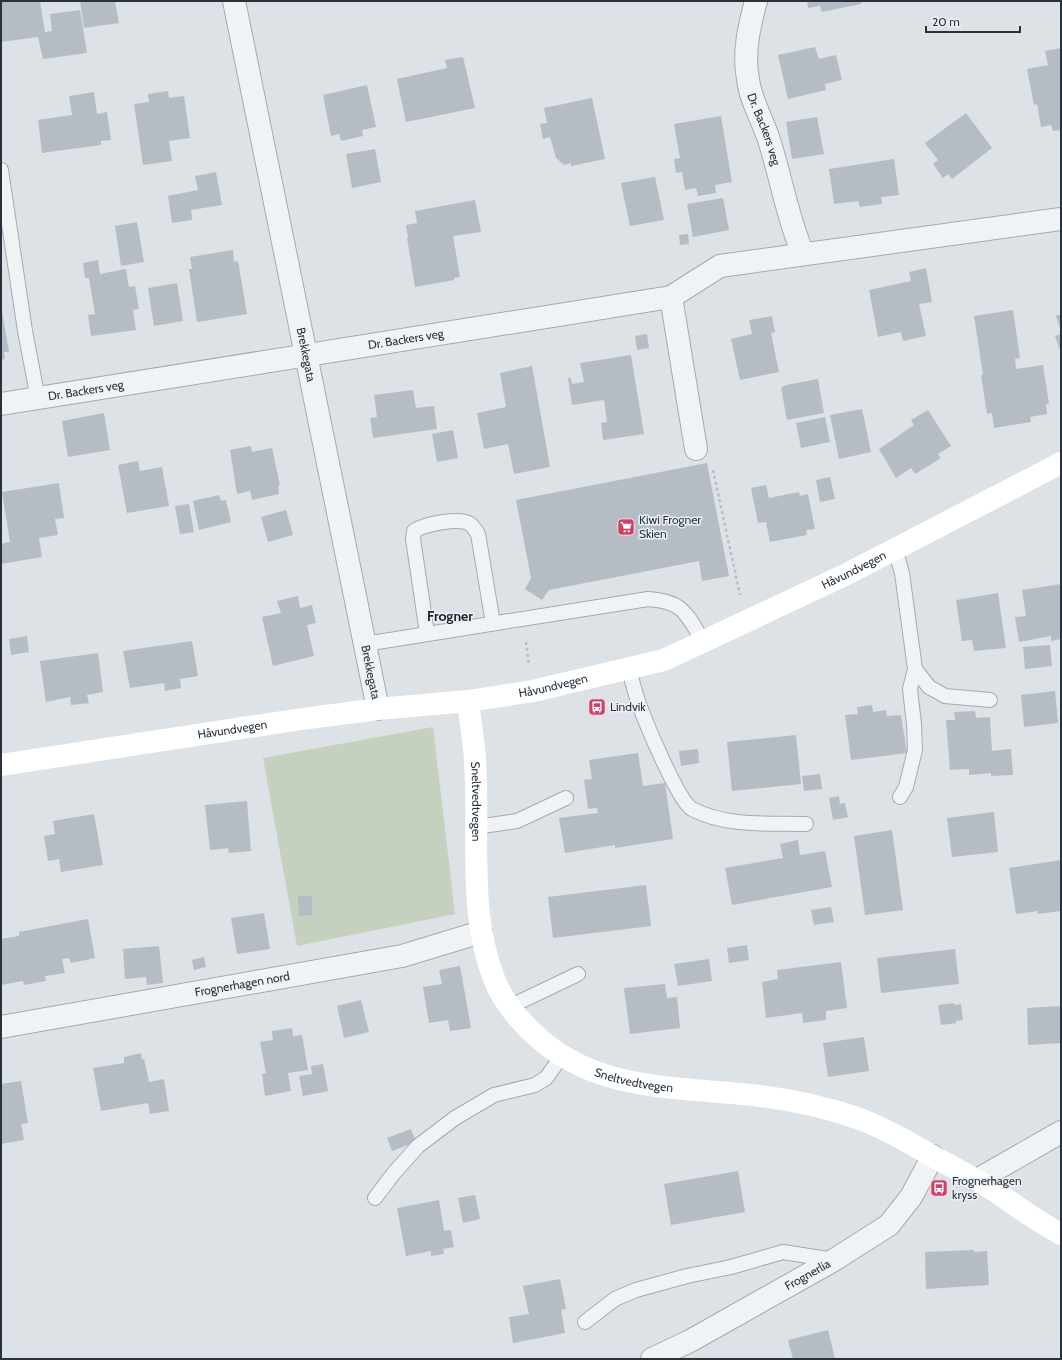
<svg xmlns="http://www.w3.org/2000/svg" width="1062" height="1360" viewBox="0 0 1062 1360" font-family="Cabin,sans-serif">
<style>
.green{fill:#c5d1be}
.building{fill:#b5bcc4}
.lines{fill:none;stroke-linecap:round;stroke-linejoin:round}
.lane-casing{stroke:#a3aab1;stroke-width:16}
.street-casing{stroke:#a3aab1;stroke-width:24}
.path{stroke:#b8bdc2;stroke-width:2.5;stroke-dasharray:3 3;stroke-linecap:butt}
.lane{stroke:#f0f3f6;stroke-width:14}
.street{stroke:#f0f3f6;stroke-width:22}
.secondary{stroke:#fff;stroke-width:22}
.labels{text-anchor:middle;stroke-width:3;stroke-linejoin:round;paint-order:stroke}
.street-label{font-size:12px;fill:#27323e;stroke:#edf1f5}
.poi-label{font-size:12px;fill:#27323e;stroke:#edf1f5;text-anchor:start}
.quarter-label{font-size:14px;font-weight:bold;fill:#19232f;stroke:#edf1f5}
</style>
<rect width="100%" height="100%" fill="#dde2e7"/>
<path class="green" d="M433,727l22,187 -158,32 -34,-188z"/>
<g class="building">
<path d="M1,1h39l5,31 7,-1 -2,-17 30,-4 7,43 -44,6 -5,-22 -37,5z"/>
<path d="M80,1h35l4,22 -35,5z"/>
<path d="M807,1h54v3l-39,8 -2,-6 -12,2z"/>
<path d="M815,47l4,12 17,-4 6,25 -17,4 1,6 -38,9 -10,-44z"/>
<path d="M1061,48v82l-8,1 -2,-6 -10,2 -4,-23 -3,1 -7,-36 21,-4 -3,-14z"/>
<path d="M463,57l12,51 -69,14 -9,-43 50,-11 -2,-8z"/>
<path d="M367,85l9,42 -14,3 1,6 -22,5 -2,-7 -8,2 -8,-41z"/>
<path d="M168,91l1,7 15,-2 6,42 -21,3 3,20 -29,4 -9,-61 15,-2 -1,-8z"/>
<path d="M94,92l3,22 10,-2 4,28 -10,1v4l-59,8 -4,-33 34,-5 -3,-19z"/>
<path d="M592,98l13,61 -34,7v-3l-7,2 -8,-7 -6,-21 -7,2 -3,-15 7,-1 -3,-15z"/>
<path d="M966,113l26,35 -40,31 -4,-5 -5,4 -10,-14 5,-4 -13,-17z"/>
<path d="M721,116l11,66 -17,3 1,8 -18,3 -2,-8 -11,2 -3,-18 -6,1 -2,-14 6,-1 -6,-34z"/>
<path d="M817,117l7,37 -32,5 -6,-37z"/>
<path d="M375,149l6,33 -29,6 -6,-34z"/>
<path d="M894,159l5,36 -18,2 1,7 -22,3 -2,-6 -24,3 -5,-35z"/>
<path d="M216,172l6,33 -31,5 1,10 -20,3 -4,-27 30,-6 -3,-14z"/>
<path d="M655,177l9,43 -34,6 -9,-43z"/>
<path d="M723,198l6,32 -36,7 -6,-33z"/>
<path d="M475,200l6,32 -28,4 7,41 -6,1v2l-39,7 -8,-49h1l-2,-13 11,-2 -2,-12z"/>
<path d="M137,222l7,40 -23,4 -6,-40z"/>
<path d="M688,234l1,10 -9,1 -1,-10z"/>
<path d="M233,250l1,12 4,-1 9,53 -50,8 -8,-53h3l-2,-12z"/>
<path d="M98,260l2,14 26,-5 3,18 6,-1 4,23 -6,1 3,20 -45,6 -3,-21 7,-1 -6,-36h-4l-2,-15z"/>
<path d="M926,268l6,34 -13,2 7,32 -23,5 -2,-9 -23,5 -9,-47 42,-9 -2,-9z"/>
<path d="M177,283l6,38 -29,5 -6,-38z"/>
<path d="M1,305l8,47h-5l1,7 -4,1z"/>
<path d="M1013,310l7,48 -5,1 1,10 27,-4 6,39h-3l1,10 -17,3 1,5 -37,6 -2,-15 -5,1 -6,-39h2l-9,-59z"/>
<path d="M1061,314v17l-5,-15z"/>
<path d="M772,316l3,16 -4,1 8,39 -39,8 -9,-41 21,-5 -3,-14z"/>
<path d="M647,334l2,14 -12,2 -2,-14z"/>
<path d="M1061,334v19l-6,-17z"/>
<path d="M631,355l13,79 -41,6 -2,-17 6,-1 -3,-22 -32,5 -4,-27h3l1,6 12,-2 -4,-19z"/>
<path d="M532,366l18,101 -36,7 -6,-30 -24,5 -7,-36 29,-6 -6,-34z"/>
<path d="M818,379l6,34 -37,7 -6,-32 5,-3z"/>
<path d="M413,390l3,18 18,-2 3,23 -64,9 -3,-20 7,-1 -3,-22z"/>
<path d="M862,409l9,43 -32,7 -9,-44z"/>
<path d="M928,410l23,36 -13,8 3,4 -26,16 -4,-6 -15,10 -17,-29 35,-24 -3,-5z"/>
<path d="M104,413l6,37 -42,7 -6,-36z"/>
<path d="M825,417l5,25 -29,6 -5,-25z"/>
<path d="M453,430l5,28 -21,4 -5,-28z"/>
<path d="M251,446l1,6 20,-4 8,37h-2l1,9 -27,6 -2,-9 -13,3 -7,-44z"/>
<path d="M138,461l2,10 22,-4 7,39 -42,7 -9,-48z"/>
<path d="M707,463l22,113 -27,5 -3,-20 -150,29 -7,10 -17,-11 6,-11 -15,-78z"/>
<path d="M830,477l5,22 -15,3 -4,-22z"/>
<path d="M59,483l5,35 -9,1 3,16 -19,3 3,19 -41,7v-20l9,-2 -8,-50z"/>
<path d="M766,485l3,13 30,-6 1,4 8,-2 7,35 -9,1 1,5 -37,7 -4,-20 -8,1 -7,-35z"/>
<path d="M219,495l2,6 5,-1 5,22 -32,8 -6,-29z"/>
<path d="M189,504l5,28 -14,2 -5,-28z"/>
<path d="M286,510l7,25 -25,7 -7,-25z"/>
<path d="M1061,584v55l-10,2v-5l-32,6 -4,-25 11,-1 -4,-26z"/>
<path d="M998,593l8,55 -32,3 -2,-11 -10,1 -6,-41z"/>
<path d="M298,596l2,12 12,-3 4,18 -9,2 7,31 -41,10 -11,-49 19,-4 -4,-12z"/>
<path d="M27,636l2,16 -18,3 -2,-16z"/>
<path d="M192,641l6,35 -18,3 1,9 -16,3 -1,-8 -34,5 -7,-37z"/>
<path d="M1050,645l2,21 -27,3 -2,-22z"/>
<path d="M98,653l5,39 -16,3 2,8 -18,2 -1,-8 -24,5 -6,-41z"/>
<path d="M1055,691l3,32 -34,4 -3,-32z"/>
<path d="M872,705l1,7 13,-2 1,6 14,-1 6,38 -56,7 -6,-45 13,-1 -1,-7z"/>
<path d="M975,711l1,7 14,-1 2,34 19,-2 2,26 -22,1v-3l-22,2v-6l-19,1 -4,-50h9l-1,-8z"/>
<path d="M796,735l5,49 -69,7 -5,-49z"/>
<path d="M698,749l1,14 -18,3 -2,-15z"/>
<path d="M638,753l5,33 22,-3 8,56 -58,9v-3l-50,8 -6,-35 39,-5 -1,-5 -9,1 -4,-29 8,-1 -3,-19z"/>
<path d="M820,774l2,15 -18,2 -2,-15z"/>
<path d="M839,796l1,8 5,-1 3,14 -15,3 -4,-22z"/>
<path d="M247,801l4,50 -22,2 -1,-5 -18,2 -5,-45z"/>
<path d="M994,812l4,40 -46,5 -5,-39z"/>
<path d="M94,814l9,51 -42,7 -2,-13 -11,2 -4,-25 11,-2 -2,-13z"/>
<path d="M892,830l11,80 -38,5 -11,-79z"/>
<path d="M798,840l2,15 25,-4 7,36 -100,18 -7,-37 58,-10 -3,-14z"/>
<path d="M1061,860v51l-23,3v-3l-22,3 -7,-46z"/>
<path d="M646,885l5,41 -98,12 -5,-41z"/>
<path d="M298,896h14v19l-13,1z"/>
<path d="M831,907l3,15 -20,3 -3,-15z"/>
<path d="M264,913l6,36 -33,5 -6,-36z"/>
<path d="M88,919l7,39 -24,5 -2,-5 -7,1 3,14 -20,3 1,5 -22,4 -1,-4 -22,4v-46l18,-3v-4z"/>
<path d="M747,945l2,15 -20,3 -2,-15z"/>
<path d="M159,946l4,37 -16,2 -1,-8 -21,2 -2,-30z"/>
<path d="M955,949l4,35 -78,9 -4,-35z"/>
<path d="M204,957l2,10 -12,3 -2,-10z"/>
<path d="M709,959l3,22 -34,5 -4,-22z"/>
<path d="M841,962l6,46 -21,3v9l-23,3 -1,-10 -36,5 -4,-36 16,-3 -1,-9z"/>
<path d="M460,966l11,62 -21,3 -2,-11 -19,3 -6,-36 19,-3 -3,-14z"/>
<path d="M665,984l2,14 10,-1 3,31 -50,6 -6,-46z"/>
<path d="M361,1000l8,32 -25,6 -7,-32z"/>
<path d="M954,1003v2l7,-1 2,16 -7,1v2l-15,2 -3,-20z"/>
<path d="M1061,1006v37l-33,2 -1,-37z"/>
<path d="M292,1028l1,8 9,-1 6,35 -20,3 3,18 -26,5 -3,-22 4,-1 -6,-31 13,-2 -1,-9z"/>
<path d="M864,1037l5,34 -41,6 -5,-34z"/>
<path d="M141,1053l1,7 2,-1 5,23 15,-3 5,32 -19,3 -2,-11 -47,8 -8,-43 31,-5v-6z"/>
<path d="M323,1064l5,27 -25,5 -4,-20 13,-2 -1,-8z"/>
<path d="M21,1081l7,42 -7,1 3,16 -23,4v-60z"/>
<path d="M411,1129l5,13 -24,9 -5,-13z"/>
<path d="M738,1171l7,41 -74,13 -7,-41z"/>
<path d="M475,1195l5,24 -17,4 -5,-25z"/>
<path d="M439,1200l5,31 7,-1 3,17 -11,2 1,5 -13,2v-5l-25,5 -9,-48z"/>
<path d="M974,1250v2l13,-1 2,34 -63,4 -1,-37z"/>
<path d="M560,1279l6,30 -5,1 4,23 -52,10 -4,-26 20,-3 -6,-28z"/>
<path d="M828,1330l7,29h-42l-5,-19z"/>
</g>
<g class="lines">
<defs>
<g id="lane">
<path d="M1,170l24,161 13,68"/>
<path d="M895,549l7,24 13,96 -5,20 4,35 1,26 -9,37 -6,10"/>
<path d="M427,633l-14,-94 1,-8c11,-7 45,-14 56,-7 3,2 6,7 8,10l15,89"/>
<path d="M365,644l283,-45c36,2 39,16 56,44"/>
<path d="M629,669c3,12 6,24 10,35 7,19 39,97 53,105 34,18 77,14 114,15"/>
<path d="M915,669l14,18 16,9 45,4"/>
<path d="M476,827l41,-6 49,-23"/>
<path d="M509,1007l69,-33"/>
<path d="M375,1198l19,-25 24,-27 37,-28 39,-23 41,-10 11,-7 16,-22"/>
<path d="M585,1322l30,-23 21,-9 51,-14 44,-9 52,-15 51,8"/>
</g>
<g id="street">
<path id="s1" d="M234,1l144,708"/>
<path id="s2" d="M756,1c-7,26 -13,52 -8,78 2,20 14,40 20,58 13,39 19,80 35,117"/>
<path d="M671,297l25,152"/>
<path id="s3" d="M1,404l670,-107 49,-31 341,-47"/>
<path id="s4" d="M1,1027l401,-71 79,-24"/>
<path d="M977,1180l84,-48"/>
<path id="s5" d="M652,1359l38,-18 144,-81 55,-35 22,-28 22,-41"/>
</g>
</defs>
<use href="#lane" class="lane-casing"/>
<use href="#street" class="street-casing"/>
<g class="path">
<path d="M713,470l27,125"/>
<path d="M526,642l3,23"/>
</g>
<use href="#lane" class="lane"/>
<use href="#street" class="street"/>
<g class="secondary">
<path id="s6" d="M468,701c2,19 6,40 7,59 5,73 -8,152 20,221 8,20 22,37 38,52 63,61 147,53 227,63 34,4 68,12 100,23 26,10 50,24 74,38 21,11 41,22 61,34 21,15 43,31 66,43"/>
<path id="s7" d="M1,765l294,-45 83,-11 90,-8 65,-10 131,-31 183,-86 214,-111"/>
</g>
</g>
<defs>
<symbol id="supermarket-square" viewBox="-11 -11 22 22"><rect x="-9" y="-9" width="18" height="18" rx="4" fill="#cf4064" stroke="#edf1f5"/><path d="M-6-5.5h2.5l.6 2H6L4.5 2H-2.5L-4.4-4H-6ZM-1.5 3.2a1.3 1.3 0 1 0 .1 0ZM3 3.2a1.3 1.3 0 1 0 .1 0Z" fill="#fff"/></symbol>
<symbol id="bus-square" viewBox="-11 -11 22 22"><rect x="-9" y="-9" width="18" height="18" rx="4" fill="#cf4064" stroke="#edf1f5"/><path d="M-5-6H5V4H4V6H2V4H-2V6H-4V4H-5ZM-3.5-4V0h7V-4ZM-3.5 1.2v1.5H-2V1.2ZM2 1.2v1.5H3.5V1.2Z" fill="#fff"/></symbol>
</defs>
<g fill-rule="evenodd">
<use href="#supermarket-square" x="616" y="517" width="20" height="20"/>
<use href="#bus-square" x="587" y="697" width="20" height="20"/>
<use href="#bus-square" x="929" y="1178" width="20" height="20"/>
</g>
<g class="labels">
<g class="street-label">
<text dy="4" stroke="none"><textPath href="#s2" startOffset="132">Dr. Backers veg</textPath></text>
<text dy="4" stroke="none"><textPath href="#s3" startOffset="410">Dr. Backers veg</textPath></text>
<text dy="4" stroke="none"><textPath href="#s1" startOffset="361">Brekkegata</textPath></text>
<text dy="4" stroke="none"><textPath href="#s3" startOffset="86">Dr. Backers veg</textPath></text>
<text dy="4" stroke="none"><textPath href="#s7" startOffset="882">Håvundvegen</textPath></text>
<text dy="4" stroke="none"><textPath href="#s1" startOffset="685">Brekkegata</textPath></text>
<text dy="4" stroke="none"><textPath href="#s7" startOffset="558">Håvundvegen</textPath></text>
<text dy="4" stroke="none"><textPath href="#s7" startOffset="234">Håvundvegen</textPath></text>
<text dy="4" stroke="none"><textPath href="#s6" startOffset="101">Sneltvedtvegen</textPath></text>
<text dy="4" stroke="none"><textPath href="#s4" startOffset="245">Frognerhagen nord</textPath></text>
<text dy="4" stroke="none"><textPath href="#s6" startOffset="461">Sneltvedtvegen</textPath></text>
<text dy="4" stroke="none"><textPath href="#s5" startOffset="177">Frognerlia</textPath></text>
</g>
<g class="poi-label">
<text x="639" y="524">Kiwi Frogner<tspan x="639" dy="14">Skien</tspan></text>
<text x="610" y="711">Lindvik</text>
<text x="952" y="1185">Frognerhagen<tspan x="952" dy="14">kryss</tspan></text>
</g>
<g class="quarter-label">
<text x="450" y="621">Frogner</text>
</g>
</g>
<rect width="1062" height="1360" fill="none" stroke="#27323e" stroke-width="4"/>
<path d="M926 26v6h94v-6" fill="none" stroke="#27323e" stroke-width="2"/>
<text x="932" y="26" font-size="12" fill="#27323e" stroke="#edf1f5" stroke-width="3" paint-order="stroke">20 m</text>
</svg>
